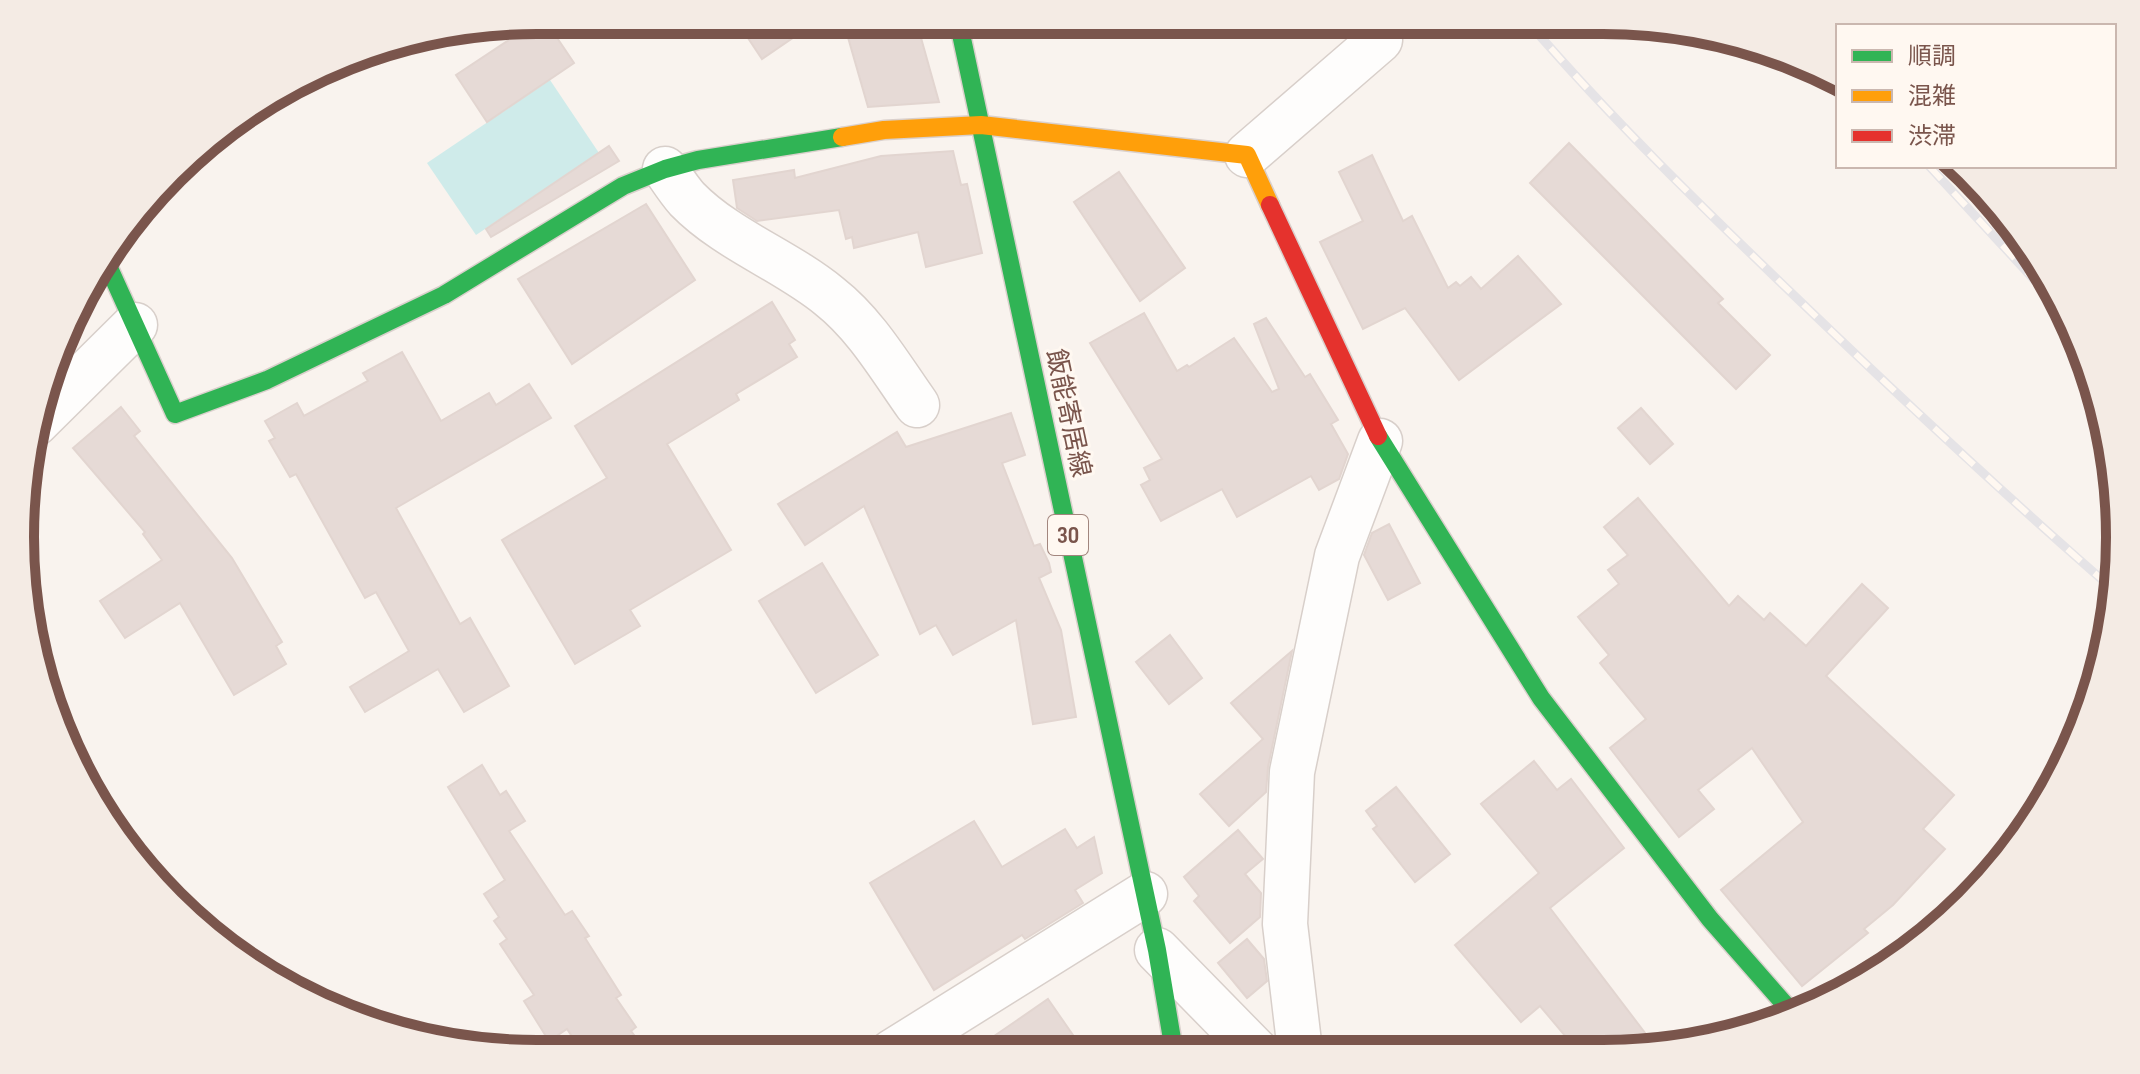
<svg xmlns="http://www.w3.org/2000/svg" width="2140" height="1074" viewBox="0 0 2140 1074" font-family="'Sofia Sans Condensed','Noto Sans JP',sans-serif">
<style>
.water{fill:#cfebea}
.building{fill:#e6dad6;stroke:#e2d5d0;stroke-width:2}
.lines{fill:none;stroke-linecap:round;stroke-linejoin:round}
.street-casing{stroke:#d8cfca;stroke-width:47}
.fast-casing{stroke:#dad0cc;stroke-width:21}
.slow-casing{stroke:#dad0cc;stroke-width:21}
.jam-casing{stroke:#dad0cc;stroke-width:21}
.street{stroke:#fefdfc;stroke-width:44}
.fast{stroke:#30b455;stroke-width:18}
.slow{stroke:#ff9f0a;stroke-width:18}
.jam{stroke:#e5322d;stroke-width:18}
.rail-casing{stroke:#e5e3e6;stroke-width:9}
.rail{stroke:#fff8f1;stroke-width:6;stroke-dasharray:18;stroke-linecap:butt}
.labels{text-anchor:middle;stroke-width:6;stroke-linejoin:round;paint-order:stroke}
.shield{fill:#fff8f1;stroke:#a2867e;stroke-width:2}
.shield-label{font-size:24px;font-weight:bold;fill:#7a554c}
.street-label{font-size:26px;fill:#7a554c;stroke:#fff8f1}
.rim{fill:none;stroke:#7a554c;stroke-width:10}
</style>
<rect width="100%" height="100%" fill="#f9f3ee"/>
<path class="water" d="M550,80l49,73 -123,82 -49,-72z"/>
<g class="building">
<path d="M539,20h6l29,43 -87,59 -31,-47z"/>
<path d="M736,20h83l-57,39z"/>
<path d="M843,20h73l23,82 -71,5z"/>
<path d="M1569,143l154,156 -5,4 52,52 -34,34 -206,-206z"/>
<path d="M609,146l10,15 -128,76 -5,-8z"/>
<path d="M953,151l8,34 6,-1 15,69 -56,14 -8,-35 -64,16 -2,-11 -6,2 -7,-29 -82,11 -20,-13 -4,-28 61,-10 1,8 86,-22z"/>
<path d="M1372,155l31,66 9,-5 36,72 8,-6 4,4 11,-9 10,12 37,-33 43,48 -102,76 -54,-72 -42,21 -43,-87 43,-21 -24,-49z"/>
<path d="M1119,172l66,96 -45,33 -66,-99z"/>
<path d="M646,204l49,76 -123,84 -54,-85z"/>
<path d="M772,302l23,38 -6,4 8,13 -61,37 3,6 -72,44 64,106 -101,60 10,16 -65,38 -73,-124 105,-62 -32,-52z"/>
<path d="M1144,313l33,58 10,-6 2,2 45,-29 38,54 7,-3 -25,-65 12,-6 39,59 5,-3 28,46 -7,4 17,30 -9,25 -20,11 -8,-14 -74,41 -15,-28 -61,32 -20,-36 9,-5 -6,-12 18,-9 -72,-116z"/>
<path d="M402,352l39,69 48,-28 7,12 33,-21 22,34 -155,90 64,116 10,-6 39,68 -45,26 -26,-43 -73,43 -15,-25 59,-36 -33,-59 -11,6 -69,-124 -6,3 -21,-36 6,-3 -10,-17 32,-18 7,13 64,-35 -5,-8z"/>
<path d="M121,407l19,24 -6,5 98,122 50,84 -6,4 10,18 -52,31 -54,-92 -55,35 -25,-37 62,-41 -19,-26 2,-2 -72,-84z"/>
<path d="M1641,408l32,36 -23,20 -32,-36z"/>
<path d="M1011,413l14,42 -23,8 32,83 6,-2 9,19 2,9 -12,6 22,52 15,87 -43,7 -17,-104 -63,35 -17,-30 -16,9 -56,-128 -59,39 -27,-41 119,-72 9,15z"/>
<path d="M1638,498l91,108 9,-10 26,24 6,-7 36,33 56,-62 26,24 -62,68 128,119 -31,34 22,20 -52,56 -29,24 4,4 -66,53 -81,-96 82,-68 -51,-74 -54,42 16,19 -35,28 -69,-89 36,-29 -46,-56 9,-8 -31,-38 41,-33 -11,-14 20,-15 -24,-28z"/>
<path d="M1389,524l31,59 -32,17 -24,-45 8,-22z"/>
<path d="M822,563l56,92 -62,38 -57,-92z"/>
<path d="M1170,635l32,43 -33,26 -33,-42z"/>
<path d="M1292,651l-24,116 -2,25 -37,34 -29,-32 63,-55 -32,-36z"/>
<path d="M1534,761l23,29 14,-11 53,69 -74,60 108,142h-81l-37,-44 -19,16 -66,-77 84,-72 -58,-69z"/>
<path d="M482,765l18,30 6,-4 19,30 -16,10 56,84 7,-4 17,25 -4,2 36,57 -5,3 20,29 -5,4 16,21 -64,1 -16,-24 -18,12 -25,-40 10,-6 -34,-51 7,-5 -13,-18 5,-4 -15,-23 21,-14 -57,-93z"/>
<path d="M1396,787l54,67 -35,28 -42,-53 4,-3 -11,-15z"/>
<path d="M974,821l28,46 63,-38 12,19 17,-11 8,36 -27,17 8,13 -58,36 -3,-4 -88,55 -64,-107z"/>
<path d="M1238,830l25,29 -18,15 16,19 -1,24 -30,26 -36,-42 5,-5 -15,-19z"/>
<path d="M1247,939l17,20 3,22 -20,17 -29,-35z"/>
<path d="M1048,999l36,52 -113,1z"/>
</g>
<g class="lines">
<defs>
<g id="street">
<path d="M1247,155l133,-115"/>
<path d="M665,169c7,10 14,21 22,30 40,41 98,61 142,97 37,29 61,71 88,109"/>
<path d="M35,424l100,-99"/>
<path d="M1157,950l99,101"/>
<path d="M1300,1051l-15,-127 7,-152 45,-216 43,-115"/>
<path d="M892,1052l253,-158"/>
</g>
<g id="fast">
<path d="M958,20l199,930 17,101"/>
<path d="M104,257l71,157 92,-34 177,-85 179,-109 42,-17 33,-9 144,-23"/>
<path d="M1378,436l163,262 169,221 85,97"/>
</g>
<path id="slow" d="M842,137l42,-7 97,-5 266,30 23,50"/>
<path id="jam" d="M1270,205l108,231"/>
</defs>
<use href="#street" class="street-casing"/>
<use href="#fast" class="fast-casing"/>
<use href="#slow" class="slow-casing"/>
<use href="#jam" class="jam-casing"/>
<use href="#street" class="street"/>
<use href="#fast" class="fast"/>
<use href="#slow" class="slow"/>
<use href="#jam" class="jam"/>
<defs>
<g id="rail">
<path d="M1527,21c86,100 180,191 275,282 102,98 205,194 312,287"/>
<path d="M1929,166l122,132"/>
</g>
</defs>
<use href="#rail" class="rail-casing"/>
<use href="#rail" class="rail"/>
</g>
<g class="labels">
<rect class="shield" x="1048" y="515" width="40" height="40" rx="6"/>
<g class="shield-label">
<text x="1068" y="543">30</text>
</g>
<g class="street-label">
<text transform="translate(1069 413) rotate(78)" y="9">飯能寄居線</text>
</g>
</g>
<path d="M0 0H2140V1074H0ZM537 34H1603A503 503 0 0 1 2106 537V537A503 503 0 0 1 1603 1040H537A503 503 0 0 1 34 537V537A503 503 0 0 1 537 34Z" fill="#f4ebe4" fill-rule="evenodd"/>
<path class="rim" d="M537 34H1603A503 503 0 0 1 2106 537V537A503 503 0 0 1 1603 1040H537A503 503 0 0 1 34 537V537A503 503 0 0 1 537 34Z"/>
<rect x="1836" y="24" width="280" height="144" fill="#fff8f1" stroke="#cab7af" stroke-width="2"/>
<rect x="1852" y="50" width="40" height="12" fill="#30b455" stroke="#cab7af" stroke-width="2"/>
<text x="1908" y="64" font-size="24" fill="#7a554c">順調</text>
<rect x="1852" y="90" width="40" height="12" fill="#ff9f0a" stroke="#cab7af" stroke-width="2"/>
<text x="1908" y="104" font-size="24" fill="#7a554c">混雑</text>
<rect x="1852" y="130" width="40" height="12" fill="#e5322d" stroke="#cab7af" stroke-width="2"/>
<text x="1908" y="144" font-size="24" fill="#7a554c">渋滞</text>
</svg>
